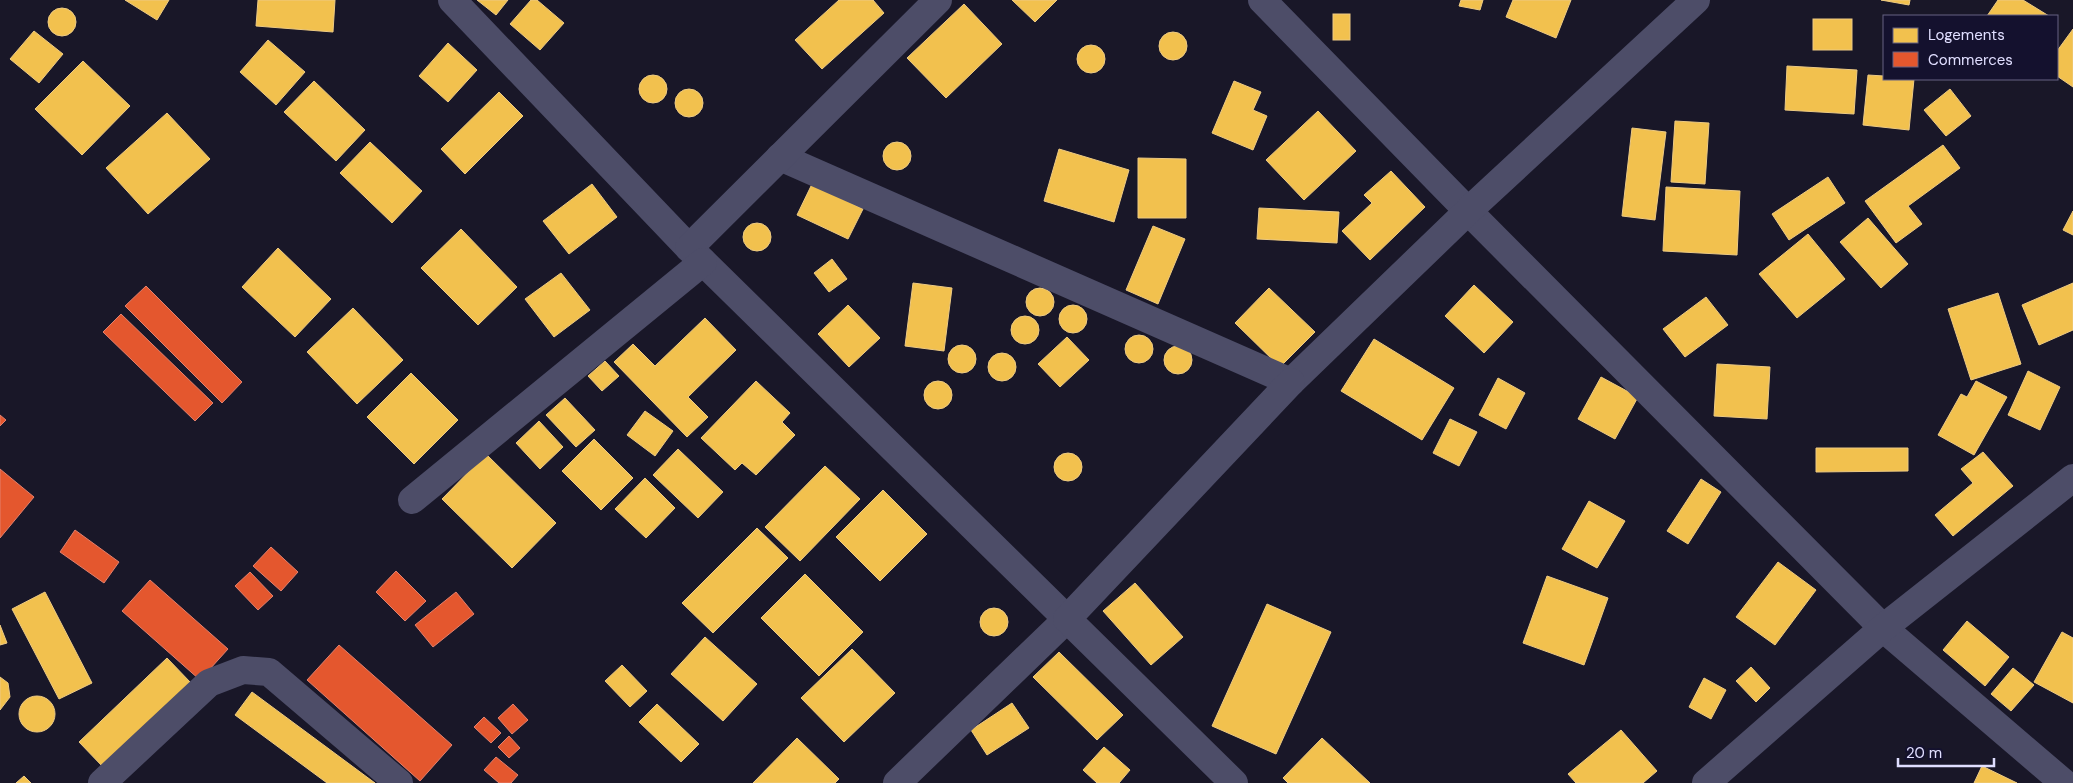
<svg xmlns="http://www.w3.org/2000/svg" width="2073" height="783" viewBox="0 0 2073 783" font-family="'DM Sans',sans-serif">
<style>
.homes{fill:#f2c14e;stroke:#edca83}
.shops{fill:#e4572e;stroke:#e3806d}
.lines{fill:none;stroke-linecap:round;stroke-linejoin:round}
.street{stroke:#4d4d68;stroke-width:28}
</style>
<rect width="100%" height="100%" fill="#191728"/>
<g class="homes">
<path d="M125,0h44l-12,20z"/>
<path d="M258,0h77l-2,32 -77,-6z"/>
<path d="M477,0h31l-12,15z"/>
<path d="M531,0h6l27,23 -24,27 -30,-26z"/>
<path d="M839,0h34l11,13 -62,56 -27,-29z"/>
<path d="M1012,0h45l-22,22z"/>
<path d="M1461,0h22l-3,10 -21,-4z"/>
<path d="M1513,0h58l-15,38 -50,-21z"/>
<path d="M1881,0h29l-1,5z"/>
<path d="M1998,0h25l26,16h-62z"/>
<path d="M964,4l38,40 -56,54 -39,-40z"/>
<circle cx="62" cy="22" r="14"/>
<rect x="1333" y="14" width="17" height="26"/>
<rect x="1813" y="19" width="39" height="31"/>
<path d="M2073,29v58l-16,-11v-25z"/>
<path d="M34,31l29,23 -24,29 -29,-24z"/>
<circle cx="1173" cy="46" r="14"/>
<path d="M268,40l37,32 -29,33 -36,-33z"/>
<path d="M448,43l29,27 -29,32 -29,-26z"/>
<circle cx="1091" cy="59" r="14"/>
<path d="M83,61l47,45 -48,49 -47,-46z"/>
<path d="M1787,66l70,4 -3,44 -69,-4z"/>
<path d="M1868,75l16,1v3h30l-5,51 -46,-5z"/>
<circle cx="653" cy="89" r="14"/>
<path d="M314,81l51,49 -29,31 -52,-49z"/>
<path d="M1234,81l27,11 -8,18 14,6 -14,34 -41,-17z"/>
<path d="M1950,89l21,27 -25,20 -22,-26z"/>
<circle cx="689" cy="103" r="14"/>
<path d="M499,92l24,24 -58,58 -24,-25z"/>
<path d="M1318,111l38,40 -52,49 -38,-40z"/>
<path d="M167,113l43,46 -62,55 -42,-46z"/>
<path d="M1675,121l34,2 -4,61 -34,-2z"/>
<path d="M1632,128l34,4 -11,88 -33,-4z"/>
<path d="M370,142l52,49 -30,32 -52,-50z"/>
<circle cx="897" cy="156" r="14"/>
<path d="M1943,145l17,23 -52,38 14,18 -26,19 -31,-42z"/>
<path d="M1059,149l70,21 -15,52 -70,-21z"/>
<path d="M1138,158l48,1v59h-48z"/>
<path d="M1391,171l34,36 -55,53 -28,-29 30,-28 -8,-8z"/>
<path d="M1828,177l17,26 -56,37 -17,-26z"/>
<path d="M592,184l25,33 -48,37 -26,-33z"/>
<path d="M812,184l51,25 -15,30 -51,-24z"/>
<path d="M1666,187l74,4 -3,64 -74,-4z"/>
<path d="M1259,208l80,4 -2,31 -80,-4z"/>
<path d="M2073,211v24l-10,-5z"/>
<path d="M1868,218l40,46 -27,24 -41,-46z"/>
<circle cx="757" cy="237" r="14"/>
<path d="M1153,226l32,13 -27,65 -32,-14z"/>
<path d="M461,229l56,58 -39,38 -57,-57z"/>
<path d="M1808,234l37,45 -48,39 -38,-44z"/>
<path d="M278,248l53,51 -36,38 -53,-50z"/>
<path d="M832,259l15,20 -18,13 -15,-19z"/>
<path d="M561,273l29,37 -36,27 -29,-38z"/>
<path d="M913,283l39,5 -8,63 -39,-5z"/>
<path d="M2073,283v47l-34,15 -17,-40z"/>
<path d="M1474,285l39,37 -29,31 -39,-37z"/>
<path d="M1269,288l46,44 -35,35 -45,-44z"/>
<circle cx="1040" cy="302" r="14"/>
<path d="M1998,293l23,71 -50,16 -23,-71z"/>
<path d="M1706,297l22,28 -43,32 -22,-28z"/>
<path d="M848,305l32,33 -31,29 -31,-33z"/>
<circle cx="1073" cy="319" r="14"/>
<path d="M353,308l50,52 -46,44 -50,-52z"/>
<circle cx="1025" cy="330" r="14"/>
<path d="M705,318l31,32 -48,47 20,20 -21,20 -73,-75 19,-18 22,22z"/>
<circle cx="1139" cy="349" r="14"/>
<path d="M1067,337l22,23 -29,27 -22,-23z"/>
<path d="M1374,339l80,49 -32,52 -81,-49z"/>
<circle cx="962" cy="359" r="14"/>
<circle cx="1178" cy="360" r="14"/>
<circle cx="1002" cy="367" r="14"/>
<path d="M605,361l14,15 -17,15 -14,-15z"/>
<path d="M1717,364l53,3 -3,52 -53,-3z"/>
<path d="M2028,371l32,16 -20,43 -32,-15z"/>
<path d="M411,373l47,47 -44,44 -47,-47z"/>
<path d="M1601,377l37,20 -23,42 -37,-20z"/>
<path d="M1498,378l27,15 -19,36 -27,-14z"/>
<path d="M756,381l34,32 -8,9 13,13 -39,40 -14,-12 -7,7 -34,-32z"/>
<path d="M1976,381l31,16 -33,58 -36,-20 23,-41 6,3z"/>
<circle cx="938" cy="395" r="14"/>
<path d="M565,398l30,32 -19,17 -30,-32z"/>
<path d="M645,411l28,20 -18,25 -28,-21z"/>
<path d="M1450,419l27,13 -18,34 -26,-13z"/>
<path d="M539,421l24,26 -23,22 -24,-26z"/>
<path d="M594,439l39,39 -32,32 -39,-39z"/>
<path d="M1816,448h92v23l-92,1z"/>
<path d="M678,449l45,43 -25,26 -45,-43z"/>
<path d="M1983,452l30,34 -60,50 -18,-21 38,-32 -12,-14z"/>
<circle cx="1068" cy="467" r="14"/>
<path d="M486,454l70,69 -44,45 -70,-69z"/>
<path d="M825,466l35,33 -60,62 -35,-34z"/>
<path d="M645,478l30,30 -29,30 -31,-29z"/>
<path d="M1701,479l20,13 -33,52 -21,-13z"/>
<path d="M883,490l44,44 -47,47 -44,-44z"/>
<path d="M1589,501l36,20 -28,47 -35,-19z"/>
<path d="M757,528l31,30 -75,75 -31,-30z"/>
<path d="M1778,562l38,28 -41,55 -39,-28z"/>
<path d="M805,574l58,58 -44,44 -58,-58z"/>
<path d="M1547,576l61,22 -24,67 -61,-22z"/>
<path d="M1135,583l48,54 -32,28 -48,-54z"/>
<path d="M45,592l47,91 -33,16 -47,-90z"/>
<path d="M1267,604l64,28 -55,122 -64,-28z"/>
<circle cx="994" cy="622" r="14"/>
<path d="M1967,621l42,36 -24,29 -42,-36z"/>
<path d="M0,625l7,18 -7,2z"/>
<path d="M2062,632l11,6v65l-39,-21z"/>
<path d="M705,637l52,47 -34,37 -52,-47z"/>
<path d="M852,649l43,44 -51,49 -43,-44z"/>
<path d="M1059,652l64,63 -26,25 -64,-63z"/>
<path d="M167,658l24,25 -88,84 -24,-25z"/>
<path d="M622,665l25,26 -17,16 -25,-26z"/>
<path d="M1751,667l19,21 -14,14 -20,-21z"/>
<path d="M2013,668l21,17 -23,26 -20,-17z"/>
<path d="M0,677l8,6 2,14 -10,13z"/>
<path d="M1704,678l22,12 -15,29 -22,-12z"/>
<path d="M252,692l123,91h-48l-92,-68z"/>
<circle cx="37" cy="714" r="18"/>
<path d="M1012,703l17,25 -42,27 -16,-25z"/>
<path d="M657,704l42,40 -18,18 -42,-40z"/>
<path d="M1621,730l36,41 -14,12h-67l-8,-9z"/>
<path d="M797,738l42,41 -4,4h-82z"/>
<path d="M1322,738l48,45h-82l-5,-5z"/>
<path d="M1104,747l26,23 -11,13h-22l-14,-13z"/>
<path d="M1982,766l35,17h-43z"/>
<path d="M24,776l7,7h-15z"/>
</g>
<g class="shops">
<path d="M146,286l96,96 -20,21 -97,-97z"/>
<path d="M121,314l92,89 -18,18 -92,-89z"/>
<path d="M0,415l6,5 -6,6z"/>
<path d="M0,469l34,28 -34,41z"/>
<path d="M75,530l44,32 -15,21 -44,-31z"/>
<path d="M271,547l27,25 -17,19 -28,-25z"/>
<path d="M396,571l30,30 -21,20 -29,-29z"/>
<path d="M250,572l23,24 -15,14 -23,-24z"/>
<path d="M150,580l78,69 -28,31 -78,-69z"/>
<path d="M456,592l18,22 -41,33 -18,-22z"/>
<path d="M339,645l113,100 -32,36 -113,-101z"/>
<path d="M513,704l15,16 -16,14 -14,-16z"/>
<path d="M484,717l17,16 -10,10 -17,-16z"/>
<path d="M509,736l11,12 -11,10 -11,-11z"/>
<path d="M496,757l22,18 -7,8h-12l-15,-13z"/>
</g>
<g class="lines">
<g class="street">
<path d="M452,0l237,248 378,371 -170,164"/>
<path d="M1262,0l206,211 415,417 181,155"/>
<path d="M780,157l511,225 177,-171 228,-211"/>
<path d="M689,248l249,-248"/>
<path d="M412,500l291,-238"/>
<path d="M102,783l107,-100 34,-13 26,2 130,111"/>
<path d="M1234,783l-167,-164 224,-237"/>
<path d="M1706,783l177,-155 190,-150"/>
</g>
</g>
<rect x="1883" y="15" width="175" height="65" fill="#14112e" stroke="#666382"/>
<rect x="1893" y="28" width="25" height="15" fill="#f2c14e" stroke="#666382"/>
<text x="1928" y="40" font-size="15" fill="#e0deff">Logements</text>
<rect x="1893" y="52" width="25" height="15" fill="#e4572e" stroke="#666382"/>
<text x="1928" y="65" font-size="15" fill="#e0deff">Commerces</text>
<path d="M1898 758v8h96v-8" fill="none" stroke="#e0deff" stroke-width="2.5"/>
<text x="1906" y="758" font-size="15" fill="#e0deff" stroke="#14112e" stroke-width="4" paint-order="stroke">20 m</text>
</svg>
